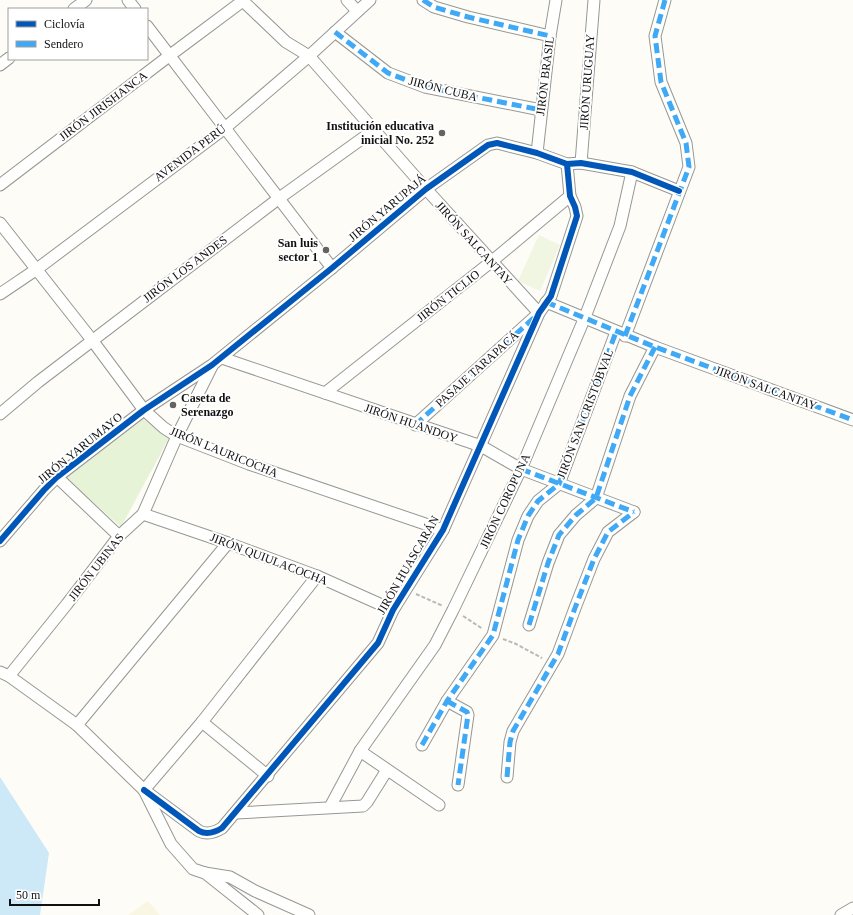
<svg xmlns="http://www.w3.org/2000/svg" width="853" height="915" viewBox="0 0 853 915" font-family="Georgia,serif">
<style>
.farmland{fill:#f9f7e4}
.green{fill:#e7f3d7}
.pitch{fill:#f0f6e1}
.water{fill:#cde8f7}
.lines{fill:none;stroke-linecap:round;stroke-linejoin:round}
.street-casing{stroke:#979795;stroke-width:13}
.path{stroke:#b9b9b8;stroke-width:2;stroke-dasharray:4 2;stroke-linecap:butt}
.street{stroke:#fffffe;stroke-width:11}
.quiet{stroke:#3fa9f5;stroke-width:5;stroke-dasharray:10 5;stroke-linecap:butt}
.cycleway-casing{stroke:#fff;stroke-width:8}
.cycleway{stroke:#0057b8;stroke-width:6}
.poi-dot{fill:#646362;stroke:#fff;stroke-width:1.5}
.labels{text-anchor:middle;stroke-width:4;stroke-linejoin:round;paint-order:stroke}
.street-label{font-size:12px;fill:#111;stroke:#fff}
.poi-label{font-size:12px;font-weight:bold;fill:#111;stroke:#fff;text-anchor:end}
</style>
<rect width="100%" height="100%" fill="#fdfcf7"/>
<path class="farmland" d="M148,901l12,14h-32z"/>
<path class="green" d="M142,418l27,20 -48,89 -55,-49z"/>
<path class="pitch" d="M539,235l21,10 -20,46 -22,-10z"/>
<path class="water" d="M0,777l49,76 -9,62h-40z"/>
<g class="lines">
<defs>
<g id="street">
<path d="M128,0l7,9"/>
<path d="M347,0l10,11"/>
<path d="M423,0l11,7 34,10 82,19"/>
<path d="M243,1l43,41 23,14 117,133 113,124 -124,112"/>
<path d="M74,9l12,-9"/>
<path d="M147,26l185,242"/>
<path d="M335,32l53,41 37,14 116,23"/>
<path d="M0,65l9,-7"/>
<path d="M537,153l13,-117 6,-36"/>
<path d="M581,163l13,-163"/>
<path d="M0,185l169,-129 75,-56"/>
<path d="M0,223l92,117 52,70 20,18 13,8 72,28 194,66"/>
<path d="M0,294l37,-25 188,-141 84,-72 61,-56"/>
<path d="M546,302l109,45 198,73"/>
<path d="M625,336l64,-169 -3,-24 -25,-61 -6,-46 10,-36"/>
<path d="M222,358l259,88 40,23 113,43"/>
<path d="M325,393l166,-131 79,-66"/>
<path d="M0,414l38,-32 240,-183 96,-69"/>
<path d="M57,477l62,59"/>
<path d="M143,514l85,29 89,33 76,34"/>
<path d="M0,541l44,-51 13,-13 87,-67 68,-45 120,-97 94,-79 62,-44 9,-2 40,10 30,11 14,-1 51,9 47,19"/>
<path d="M529,625l19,-62 11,-28 17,-20 20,-17 34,-102 25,-49"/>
<path d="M0,672l9,4 68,49 67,65 27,54 22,25 12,4 53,42"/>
<path d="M9,676l58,-72 52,-68 24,-22 34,-78 35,-70"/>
<path d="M447,701l20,11 1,3 -10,70"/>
<path d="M202,722l66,54"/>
<path d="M77,725l151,-182"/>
<path d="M422,745l25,-44 46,-66 25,-95 10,-24 10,-15 21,-17 57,-152"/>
<path d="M360,751l79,54"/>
<path d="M507,777l3,-35 3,-11 45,-77 17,-46 19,-49 14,-27 26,-20"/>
<path d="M144,790l55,41c8,4 15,2 23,-3l156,-185 15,-33 50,-80 96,-217 12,-17 26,-80 -2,-9 -5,-11 -3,-32"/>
<path d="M144,790l58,-68 115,-146"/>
<path d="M330,807l30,-56 75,-106 18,-35 68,-141 64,-152 35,-91 12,-54"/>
<path d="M236,813l127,-7 4,-4 20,-32"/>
<path d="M205,873l25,4 25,14 54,24"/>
<path d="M841,915l12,-7"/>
</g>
</defs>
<use href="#street" class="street-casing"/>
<g class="path">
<path d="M416,594l27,12"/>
<path d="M463,616l20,13"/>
<path d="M503,639l13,5 26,14"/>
</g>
<use href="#street" class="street"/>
<g class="quiet">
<path d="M423,0l11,7 34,10 82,19"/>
<path d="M335,32l53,41 37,14 116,23"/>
<path d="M546,302l109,45 198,73"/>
<path d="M625,336l64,-169 -3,-24 -25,-61 -6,-46 10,-36"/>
<path d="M415,425l121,-109"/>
<path d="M521,469l113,43"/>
<path d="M529,625l19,-62 11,-28 17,-20 20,-17 34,-102 25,-49"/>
<path d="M447,701l20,11 1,3 -10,70"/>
<path d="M422,745l25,-44 46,-66 25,-95 10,-24 10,-15 21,-17 57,-152"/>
<path d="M507,777l3,-35 3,-11 45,-77 17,-46 19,-49 14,-27 26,-20"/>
</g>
<defs>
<g id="cycleway">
<path d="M0,541l44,-51 13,-13 87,-67 68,-45 120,-97 94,-79 62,-44 9,-2 40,10 30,11 14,-1 51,9 47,19"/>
<path d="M144,790l55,41c8,4 15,2 23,-3l156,-185 15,-33 50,-80 96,-217 12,-17 26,-80 -2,-9 -5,-11 -3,-32"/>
</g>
</defs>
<use href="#cycleway" class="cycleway-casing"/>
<use href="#cycleway" class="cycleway"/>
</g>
<g class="poi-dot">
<circle cx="442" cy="133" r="4"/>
<circle cx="326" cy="250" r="4"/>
<circle cx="173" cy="405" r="4"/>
</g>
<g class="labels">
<g class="street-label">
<text transform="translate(545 76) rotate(-83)" y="4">JIRÓN BRASIL</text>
<text transform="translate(587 82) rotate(-86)" y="4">JIRÓN URUGUAY</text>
<text transform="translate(443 89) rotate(14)" y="4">JIRÓN CUBA</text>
<text transform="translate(103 106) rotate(-37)" y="4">JIRÓN JIRISHANCA</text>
<text transform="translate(190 153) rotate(-37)" y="4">AVENIDA PERÚ</text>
<text transform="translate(387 208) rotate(-40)" y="4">JIRÓN YARUPAJÁ</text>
<text transform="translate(474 243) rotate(48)" y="4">JIRÓN SALCANTAY</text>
<text transform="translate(185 269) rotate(-37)" y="4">JIRÓN LOS ANDES</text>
<text transform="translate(448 296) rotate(-38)" y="4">JIRÓN TICLIO</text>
<text transform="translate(477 369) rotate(-42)" y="4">PASAJE TARAPACÁ</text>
<text transform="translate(766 388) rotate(20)" y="4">JIRÓN SALCANTAY</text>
<text transform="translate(585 414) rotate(-69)" y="4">JIRÓN SAN CRISTÓBVAL</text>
<text transform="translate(411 423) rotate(19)" y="4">JIRÓN HUANDOY</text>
<text transform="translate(80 448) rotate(-39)" y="4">JIRÓN YARUMAYO</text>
<text transform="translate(224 452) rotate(22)" y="4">JIRÓN LAURICOCHA</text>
<text transform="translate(505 501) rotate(-65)" y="4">JIRÓN COROPUNA</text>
<text transform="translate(269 559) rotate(21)" y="4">JIRÓN QUIULACOCHA</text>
<text transform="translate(408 565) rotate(-60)" y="4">JIRÓN HUASCARÁN</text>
<text transform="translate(96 567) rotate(-52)" y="4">JIRÓN UBINAS</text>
</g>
<g class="poi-label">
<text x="434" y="130">Institución educativa<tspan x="434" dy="14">inicial No. 252</tspan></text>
<text x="318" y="247">San luis<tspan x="318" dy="14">sector 1</tspan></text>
<text x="181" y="402" text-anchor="start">Caseta de<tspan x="181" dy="14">Serenazgo</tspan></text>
</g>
</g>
<rect x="8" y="8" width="140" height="52" fill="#ffffff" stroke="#a0a0a0"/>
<rect x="16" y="21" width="20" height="6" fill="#0057b8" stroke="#a0a0a0"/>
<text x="44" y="28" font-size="12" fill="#111111">Ciclovía</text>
<rect x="16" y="41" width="20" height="6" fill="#3fa9f5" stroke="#a0a0a0"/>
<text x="44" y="48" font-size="12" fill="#111111">Sendero</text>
<path d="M10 899v6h89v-6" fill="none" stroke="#111111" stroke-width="2"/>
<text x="16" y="899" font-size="12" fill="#111111" stroke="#ffffff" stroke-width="3" paint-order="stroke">50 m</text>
</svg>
